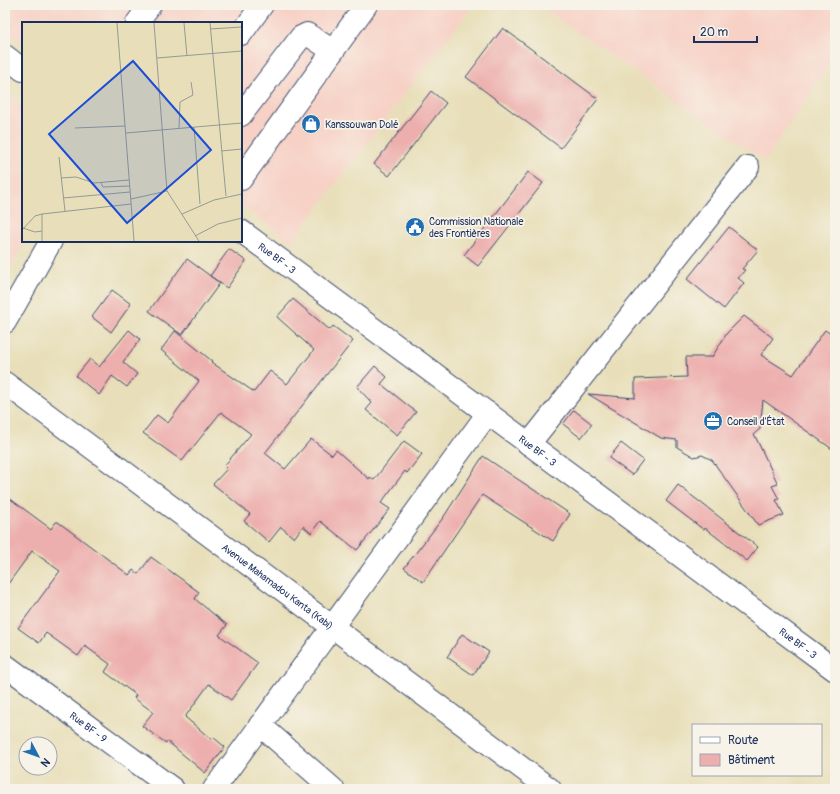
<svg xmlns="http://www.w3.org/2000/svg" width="840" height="794" viewBox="0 0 840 794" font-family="Pangolin,sans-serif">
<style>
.built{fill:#f7d1c6}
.building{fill:#edafad}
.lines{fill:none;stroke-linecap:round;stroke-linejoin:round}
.minor-casing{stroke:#3a496c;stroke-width:24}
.minor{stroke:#fff;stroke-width:22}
.labels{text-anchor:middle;stroke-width:3.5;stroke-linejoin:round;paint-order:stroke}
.poi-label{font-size:10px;fill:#1b2f5e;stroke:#f7f3e8;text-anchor:start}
.street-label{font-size:10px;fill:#1b2f5e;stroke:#f7f3e8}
.inset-road{fill:none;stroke:#969995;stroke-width:1}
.view{fill:#1d4ed8;fill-opacity:0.15;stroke:#1d4ed8;stroke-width:2}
.inset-edge{fill:none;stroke:#1b2f5e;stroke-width:2}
</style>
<rect width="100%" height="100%" fill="#f7f3e8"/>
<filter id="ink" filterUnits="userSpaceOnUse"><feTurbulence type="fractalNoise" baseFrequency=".025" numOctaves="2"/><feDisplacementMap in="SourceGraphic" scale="8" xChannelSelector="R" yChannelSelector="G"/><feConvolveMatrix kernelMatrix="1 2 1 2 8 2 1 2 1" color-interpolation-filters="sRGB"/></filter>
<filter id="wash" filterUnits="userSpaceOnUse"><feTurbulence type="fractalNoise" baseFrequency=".012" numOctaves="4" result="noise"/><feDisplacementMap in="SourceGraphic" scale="16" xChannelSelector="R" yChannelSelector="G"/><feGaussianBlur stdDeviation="0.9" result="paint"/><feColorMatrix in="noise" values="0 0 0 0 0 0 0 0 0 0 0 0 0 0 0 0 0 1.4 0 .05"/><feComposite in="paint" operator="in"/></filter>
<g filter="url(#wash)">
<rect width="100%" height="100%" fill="#e8dfba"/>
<g class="built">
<path d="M5,5h468l-182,237 -50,-37v-182h-218v20l-18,-13z"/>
<path d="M538,5h297v52l-70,104z"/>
<path d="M5,93l18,14 1,134 -19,39z"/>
</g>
<g id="blocks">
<g class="building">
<path d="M503,28l95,71 -37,49 -95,-71z"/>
<path d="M431,91l15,12 -57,73 -15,-12z"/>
<path d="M528,172l15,11 -65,83 -14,-11z"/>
<path d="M729,227l29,23 -16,19 3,1 -7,8 6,5 -20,26 -37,-30z"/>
<path d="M229,249l17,12 -19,27 -17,-12z"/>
<path d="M187,259l33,24 -38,52 -33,-24z"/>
<path d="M112,290l19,14 -20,28 -19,-15z"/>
<path d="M293,299l37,31 3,-4 20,15 -88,112 20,16 26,-30 21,16 4,-5 33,29 1,-2 4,3 30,-39 18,13 -15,19 -2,-2 -24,32 9,6 -33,41 -37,-29 -9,12 -8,-7 -9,12 -13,-11 -12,15 -25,-21 6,-7 -37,-30 14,-15 -3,-3 27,-32 -30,-22 -39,49 -39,-28 14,-18 11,8 31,-42 -38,-31 14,-19 37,30 -1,1 43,30 16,-21 17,13 27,-34 -37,-33z"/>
<path d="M744,316l29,22 -12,17 32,20 32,-45 10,7v114l-72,-51 -3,29 -6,5 24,50 -6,2 7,13 -3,1 8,15 -26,10 -46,-65 -10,-5 -8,2 -17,-10v-7l-16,-2 -73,-44 47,4v-19l52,-2 -1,-20h26l15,-24z"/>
<path d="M129,330l11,9 -17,23 14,12 -10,13 -15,-11 -13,19 -23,-19 14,-17 9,8z"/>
<path d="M375,366l12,11 -6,7 35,28 -19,23 -31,-25 6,-7 -15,-16z"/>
<path d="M574,410l18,14 -11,14 -18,-14z"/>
<path d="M621,443l22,17 -11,15 -23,-17z"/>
<path d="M483,456l87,58 -17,27 -71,-46 -59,87 -19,-14 39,-50z"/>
<path d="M678,485l80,62 -11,14 -42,-33 -1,2 -38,-29z"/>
<path d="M5,495l46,34 5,-7h2l71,53 4,-5 5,4 13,-17 48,35 -4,7 32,26 -8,10 39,28 -27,37 -22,-16 -24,33 26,22 2,-2 12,10 -20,26 -38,-32 -1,2 -24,-17 11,-14 -19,-14 2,-3 -31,-23 5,-8 -25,-18 -7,10 -32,-23 -7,10 -21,-15 42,-57 -28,-20 -27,37z"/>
<path d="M462,634l27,18 -16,23 -26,-18z"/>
</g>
</g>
</g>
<g filter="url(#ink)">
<use href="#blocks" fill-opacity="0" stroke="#3a496c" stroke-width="1"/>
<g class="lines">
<defs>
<g id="minor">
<path d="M137,23l13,-18"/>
<path d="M241,34l21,-29"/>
<path d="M5,56l18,14"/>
<path d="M241,115l60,-78 6,-3 26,17"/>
<path d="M241,179l125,-174"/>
<path id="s1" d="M241,231l594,439"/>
<path d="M5,322l46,-81"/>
<path id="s2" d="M5,383l545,406"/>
<path d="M529,444l219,-277"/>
<path id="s3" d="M5,665l168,124"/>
<path d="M260,725l73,64"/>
<path d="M214,789l274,-376"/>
</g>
</defs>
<use href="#minor" class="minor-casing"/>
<use href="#minor" class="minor"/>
</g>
</g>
<defs>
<symbol id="shop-disc" viewBox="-11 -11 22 22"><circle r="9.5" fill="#1f6fb2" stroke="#f7f3e8"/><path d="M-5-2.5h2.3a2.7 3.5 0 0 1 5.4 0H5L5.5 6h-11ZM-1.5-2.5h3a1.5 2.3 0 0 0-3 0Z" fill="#fff"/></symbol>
<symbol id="civic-disc" viewBox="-11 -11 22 22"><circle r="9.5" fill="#1f6fb2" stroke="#f7f3e8"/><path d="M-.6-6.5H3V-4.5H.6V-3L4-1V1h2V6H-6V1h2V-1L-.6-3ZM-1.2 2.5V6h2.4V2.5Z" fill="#fff"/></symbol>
<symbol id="office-disc" viewBox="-11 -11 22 22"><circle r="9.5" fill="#1f6fb2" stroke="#f7f3e8"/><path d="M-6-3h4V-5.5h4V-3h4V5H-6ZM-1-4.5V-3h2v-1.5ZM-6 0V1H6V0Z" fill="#fff"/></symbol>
</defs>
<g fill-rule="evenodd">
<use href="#shop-disc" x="300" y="113" width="22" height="22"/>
<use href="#civic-disc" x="404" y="216" width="22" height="22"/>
<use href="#office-disc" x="702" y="410" width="22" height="22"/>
</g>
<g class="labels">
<g class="poi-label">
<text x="325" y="128">Kanssouwan Dolé</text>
<text x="429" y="225">Commission Nationale<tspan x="429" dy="12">des Frontières</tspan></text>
<text x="727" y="425">Conseil d'État</text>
</g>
<g class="street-label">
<text dy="4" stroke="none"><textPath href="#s1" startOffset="45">Rue BF - 3</textPath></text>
<text dy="4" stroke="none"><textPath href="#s1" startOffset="369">Rue BF - 3</textPath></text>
<text dy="4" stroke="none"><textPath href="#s2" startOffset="340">Avenue Mahamadou Kanta (Kabi)</textPath></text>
<text dy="4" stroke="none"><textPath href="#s1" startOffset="693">Rue BF - 3</textPath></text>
<text dy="4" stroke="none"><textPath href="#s3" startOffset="104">Rue BF - 9</textPath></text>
</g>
</g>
<g transform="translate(22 22)">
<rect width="220" height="220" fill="#e8dfba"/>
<path class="inset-road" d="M95,1l17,218M132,1l13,168 32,50M162,1l3,33M188,1l16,173M188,7l32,-2M135,36l85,-7M172,105l6,77M53,106l50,-2M157,106l1,-26 13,-7 -2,-13M104,111l116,-10M199,129l21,-2M37,135l6,54M39,156l15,-1 18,6 35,-3M79,161l2,4 27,-1M41,176l67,-6M109,177l36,-8M160,192l32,-14 28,-6M1,206l12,4 7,-1M0,208l13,-14 7,-2M173,214l23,-12 24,-6M20,219v-27l89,-10"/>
<path class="view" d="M111,39l78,89 -84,73 -78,-89z"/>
<rect width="220" height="220" class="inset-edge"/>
</g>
<rect width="840" height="794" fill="none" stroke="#f7f3e8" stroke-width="20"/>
<rect x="692" y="724" width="130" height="52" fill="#f7f3e8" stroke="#9fa5b1"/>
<rect x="700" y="737" width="20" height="6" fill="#ffffff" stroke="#9fa5b1"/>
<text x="728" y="744" font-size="12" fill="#1b2f5e">Route</text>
<rect x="700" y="754" width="20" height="12" fill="#edafad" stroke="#9fa5b1"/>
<text x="728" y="764" font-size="12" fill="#1b2f5e">Bâtiment</text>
<g transform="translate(38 756) rotate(131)"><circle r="19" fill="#f7f3e8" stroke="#9fa5b1"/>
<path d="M0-3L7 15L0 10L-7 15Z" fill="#1f6fb2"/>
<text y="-6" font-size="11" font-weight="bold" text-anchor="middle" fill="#1b2f5e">N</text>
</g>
<path d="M694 36v6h63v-6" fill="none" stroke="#1b2f5e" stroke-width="2"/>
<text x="700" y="36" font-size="12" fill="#1b2f5e" stroke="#f7f3e8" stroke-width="3" paint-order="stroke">20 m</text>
</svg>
